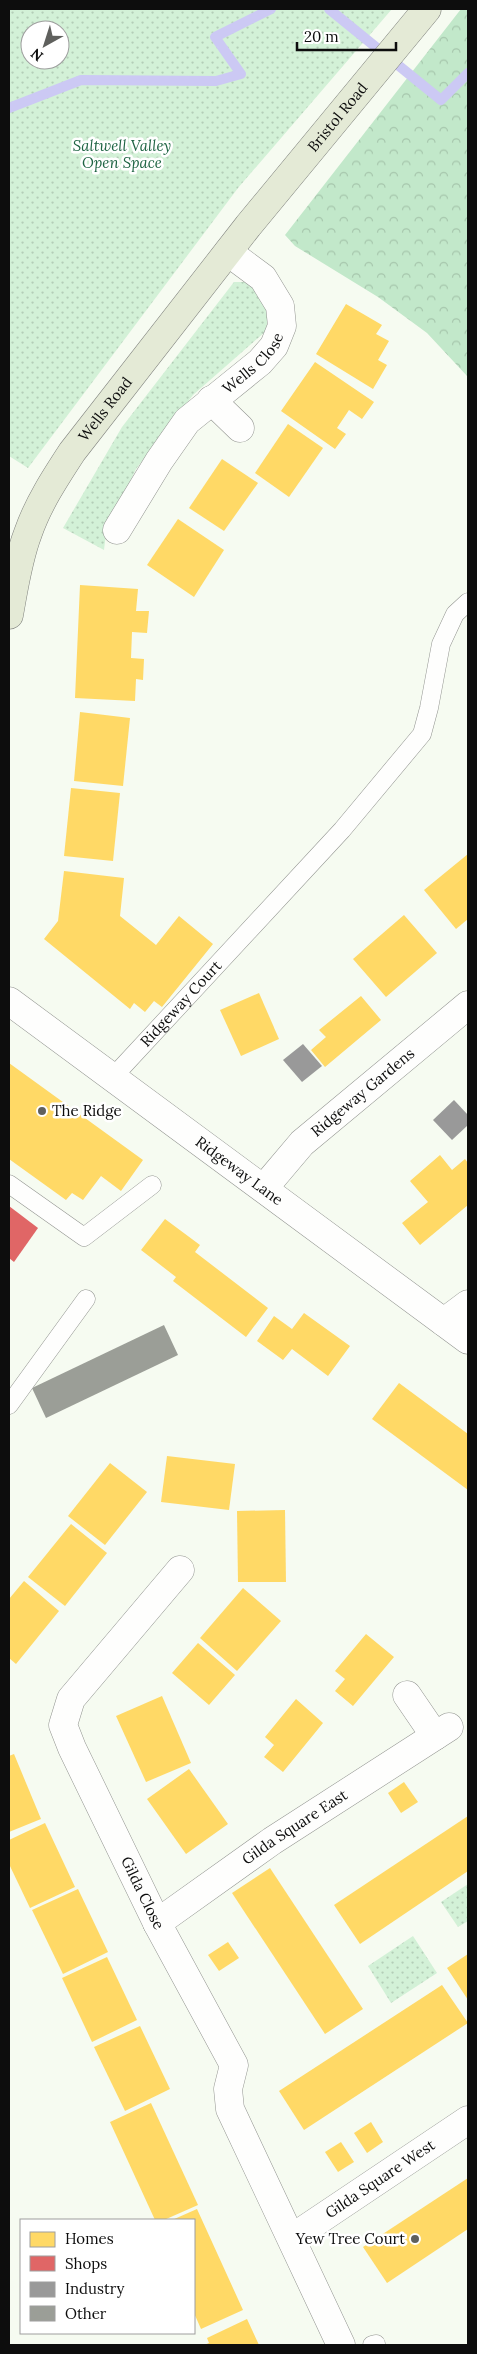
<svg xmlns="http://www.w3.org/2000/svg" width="477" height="2354" viewBox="0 0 477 2354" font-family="Lora,serif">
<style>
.green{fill:url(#green-dots);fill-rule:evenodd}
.forest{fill:url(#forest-crowns)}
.homes{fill:#ffd966}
.shops{fill:#e06666}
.industry{fill:#999}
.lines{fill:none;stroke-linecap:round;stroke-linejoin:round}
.stream{stroke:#ccc9f4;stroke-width:10}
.building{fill:#9b9e97}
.service-casing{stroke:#929490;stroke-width:19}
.minor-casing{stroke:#929490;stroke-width:29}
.tertiary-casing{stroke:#929490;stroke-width:29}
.trunk-casing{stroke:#7f817d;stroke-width:29}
.service{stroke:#fefefd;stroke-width:18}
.minor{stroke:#fefefd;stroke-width:28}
.tertiary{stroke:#fefefd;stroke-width:28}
.trunk{stroke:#e4ead6;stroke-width:28}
.poi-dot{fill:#5f605d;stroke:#fff;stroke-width:2}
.labels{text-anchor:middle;stroke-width:5;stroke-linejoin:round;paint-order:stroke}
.street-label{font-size:15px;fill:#0d0d0d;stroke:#fff}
.park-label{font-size:15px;font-style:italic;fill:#1e6443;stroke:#fff}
.poi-label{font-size:15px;fill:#0d0d0d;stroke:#fff;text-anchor:start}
</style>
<defs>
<pattern id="green-dots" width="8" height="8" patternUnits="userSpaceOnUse" patternTransform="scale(1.25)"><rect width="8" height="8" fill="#d3f1d7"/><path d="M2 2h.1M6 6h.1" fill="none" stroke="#b4cdb7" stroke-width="1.8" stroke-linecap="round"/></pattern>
<pattern id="forest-crowns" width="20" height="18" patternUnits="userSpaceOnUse" patternTransform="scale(1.25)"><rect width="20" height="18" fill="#c2e8ca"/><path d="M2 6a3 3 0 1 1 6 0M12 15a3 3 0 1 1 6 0" fill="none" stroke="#a6c6ac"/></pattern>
</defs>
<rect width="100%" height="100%" fill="#f6fbf1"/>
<g class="green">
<path d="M9,9h383l-154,179 -210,280 -19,-12zM30,30h30v30h-30z"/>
<path d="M234,282h13l13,11 9,16 -3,22 -73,64 -57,74 -30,64 -2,17 -41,-22 59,-101z"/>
<path d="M468,1884v37l-10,6 -17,-25z"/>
<path d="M413,1936l24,37 -46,30 -23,-37z"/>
</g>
<path class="forest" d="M461,9h7v368l-41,-44 -49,-36 -83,-51 -10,-11z"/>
<g class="homes">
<path d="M346,304l36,21 -6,9 13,7 -11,19 9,5 -14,24 -57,-35z"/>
<path d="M315,362l59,40 -12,17 -13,-9 -12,18 9,6 -11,15 -54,-38z"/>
<path d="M288,424l35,24 -34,49 -34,-24z"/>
<path d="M222,459l36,24 -34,48 -35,-23z"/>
<path d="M178,519l46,31 -30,47 -47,-32z"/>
<path d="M80,585l58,4 -2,22h13l-2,22 -15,-1 -1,26 13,1 -1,21 -7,-1 -1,22 -60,-3z"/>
<path d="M80,712l50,6 -7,68 -49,-5z"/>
<path d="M71,788l49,5 -7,68 -49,-5z"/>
<path d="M468,854v65l-12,10 -32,-39z"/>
<path d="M64,871l60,7 -4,38 36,29 23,-29 34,28 -51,63 -8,-6 -9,11 -11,-9 -4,6 -86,-70 14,-18z"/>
<path d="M404,915l33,38 -51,44 -33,-38z"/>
<path d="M259,993l20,46 -38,17 -21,-46z"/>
<path d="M361,996l20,24 -56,47 -14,-17 15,-13 -7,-7z"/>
<path d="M9,1063l134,97 -22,31 -20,-15 -18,24 -11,-7 -6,7 -57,-41z"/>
<path d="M440,1155l12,15 13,-11 3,4v42l-48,40 -18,-22 26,-21 -18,-21z"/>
<path d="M165,1219l35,26 -5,7 73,56 -22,29 -73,-56 3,-4 -35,-27z"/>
<path d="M304,1313l46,33 -22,30 -36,-27 -9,11 -26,-19 17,-25 18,13z"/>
<path d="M399,1383l69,51v56l-96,-71z"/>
<path d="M167,1456l68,8 -6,46 -68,-8z"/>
<path d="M110,1463l37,29 -42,53 -37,-29z"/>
<path d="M285,1510l1,72h-48l-1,-71z"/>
<path d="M71,1524l36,29 -42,53 -37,-29z"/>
<path d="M24,1581l35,30 -43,53 -7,-6v-59z"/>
<path d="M243,1588l38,33 -44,50 -37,-33z"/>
<path d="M366,1634l28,23 -41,49 -18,-15 10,-12 -10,-8z"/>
<path d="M198,1643l37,32 -26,30 -37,-32z"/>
<path d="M162,1696l29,67 -45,19 -30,-66z"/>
<path d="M296,1699l27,24 -40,49 -19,-15 10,-12 -9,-8z"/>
<path d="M14,1754l27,65 -32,13v-76z"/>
<path d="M189,1769l39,55 -42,30 -39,-55z"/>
<path d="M404,1782l14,20 -17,11 -13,-20z"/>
<path d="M468,1816v55l-108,73 -26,-39z"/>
<path d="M45,1823l30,64 -45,21 -21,-44v-24z"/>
<path d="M270,1868l93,141 -38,25 -93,-141z"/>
<path d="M78,1889l30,63 -45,22 -31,-64z"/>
<path d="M228,1942l11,16 -20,13 -11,-16z"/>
<path d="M468,1954v46l-21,-32z"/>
<path d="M107,1957l30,63 -45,22 -30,-64z"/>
<path d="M442,1985l26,38 -164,107 -25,-39z"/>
<path d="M140,2026l30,63 -45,22 -31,-64z"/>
<path d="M151,2103l47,102 -34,15h-9l-45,-98z"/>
<path d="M371,2122l12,20 -16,11 -13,-20z"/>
<path d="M341,2142l13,20 -16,10 -13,-20z"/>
<path d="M468,2178v51l-81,54 -24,-36z"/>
<path d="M197,2209l46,101 -42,19 -7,-16v-93h-22z"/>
<path d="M247,2319l12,26h-55l5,-2 -2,-5z"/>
</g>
<path class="shops" d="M9,1206l29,22 -24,34 -5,-4z"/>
<g class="industry">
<path d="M303,1044l19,22 -20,16 -19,-22z"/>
<path d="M454,1100l14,15v10l-16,15 -19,-20z"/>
</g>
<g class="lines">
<g class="stream">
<path d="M329,9l112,91 27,-27"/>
<path d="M9,108l72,-28 135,1 25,-7 -26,-37 56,-28"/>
</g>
</g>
<path class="building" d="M164,1325l14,30 -132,63 -14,-30z"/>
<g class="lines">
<defs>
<g id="service">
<path id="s1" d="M113,1077l229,-247 80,-96 7,-26 12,-64 14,-30 13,-12"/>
<path d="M9,1184l75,53 68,-52"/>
<path d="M9,1405l77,-106"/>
<path d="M372,2345l4,-1"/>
</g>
<g id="minor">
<path d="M211,400l29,28"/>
<path id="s2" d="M117,530l42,-69 28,-40 73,-59 14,-16 8,-20 -2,-20 -17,-28 -35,-26"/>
<path id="s3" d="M264,1188l38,-45 166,-138"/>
<path id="s4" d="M180,1570l-109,129 -8,26 9,23 85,175 77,142 -6,24 2,20 111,236"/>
<path d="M407,1695l28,41"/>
<path id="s5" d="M157,1923l115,-82 177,-114"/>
<path id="s6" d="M292,2238l176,-118"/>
</g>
<g id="tertiary">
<path id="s7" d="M9,1001l459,339"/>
<path d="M444,1322l24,-18"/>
</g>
<g id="trunk">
<path id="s8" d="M9,615c5,-27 9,-56 19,-82 10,-29 27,-55 44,-81l176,-226 179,-217"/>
</g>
</defs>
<use href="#service" class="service-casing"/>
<use href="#minor" class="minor-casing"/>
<use href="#tertiary" class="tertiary-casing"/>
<use href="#trunk" class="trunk-casing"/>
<use href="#service" class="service"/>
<use href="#minor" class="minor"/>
<use href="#tertiary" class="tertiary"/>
<use href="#trunk" class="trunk"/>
</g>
<g class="poi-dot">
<circle cx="42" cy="1111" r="5"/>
<circle cx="415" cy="2239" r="5"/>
</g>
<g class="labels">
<g class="street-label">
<text dy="5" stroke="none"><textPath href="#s8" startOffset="604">Bristol Road</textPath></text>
<text dy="5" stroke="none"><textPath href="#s2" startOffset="218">Wells Close</textPath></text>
<text dy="5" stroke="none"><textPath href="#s8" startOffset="231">Wells Road</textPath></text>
<text dy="5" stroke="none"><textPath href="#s1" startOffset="100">Ridgeway Court</textPath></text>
<text dy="5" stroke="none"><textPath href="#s3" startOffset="138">Ridgeway Gardens</textPath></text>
<text dy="5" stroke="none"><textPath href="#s7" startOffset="286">Ridgeway Lane</textPath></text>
<text dy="5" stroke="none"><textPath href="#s5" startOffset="168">Gilda Square East</textPath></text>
<text dy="5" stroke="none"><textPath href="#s4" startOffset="382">Gilda Close</textPath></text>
<text dy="5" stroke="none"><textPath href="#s6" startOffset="106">Gilda Square West</textPath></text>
</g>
<g class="park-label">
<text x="122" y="151">Saltwell Valley<tspan x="122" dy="17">Open Space</tspan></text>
</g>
<g class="poi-label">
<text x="52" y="1116">The Ridge</text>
<text x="405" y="2244" text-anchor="end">Yew Tree Court</text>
</g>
</g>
<rect width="477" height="2354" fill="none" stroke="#0d0d0d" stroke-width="20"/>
<rect x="20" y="2219" width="175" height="115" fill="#ffffff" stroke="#9e9e9e"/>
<rect x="30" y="2232" width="25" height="15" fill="#ffd966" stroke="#9e9e9e"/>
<text x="65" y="2244" font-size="15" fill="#0d0d0d">Homes</text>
<rect x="30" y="2256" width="25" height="15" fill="#e06666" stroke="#9e9e9e"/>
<text x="65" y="2269" font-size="15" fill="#0d0d0d">Shops</text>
<rect x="30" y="2282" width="25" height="15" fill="#999999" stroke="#9e9e9e"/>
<text x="65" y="2294" font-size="15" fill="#0d0d0d">Industry</text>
<rect x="30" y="2306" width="25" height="15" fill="#9b9e97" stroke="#9e9e9e"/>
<text x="65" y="2319" font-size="15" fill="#0d0d0d">Other</text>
<g transform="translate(45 45) rotate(219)"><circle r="24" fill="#ffffff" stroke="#9e9e9e"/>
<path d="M0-4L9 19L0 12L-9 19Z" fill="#5f605d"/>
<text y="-8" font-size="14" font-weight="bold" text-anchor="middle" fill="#0d0d0d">N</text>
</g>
<path d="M297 42v8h99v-8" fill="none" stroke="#0d0d0d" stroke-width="2.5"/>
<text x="304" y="42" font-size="15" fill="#0d0d0d" stroke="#ffffff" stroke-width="4" paint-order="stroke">20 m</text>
</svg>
